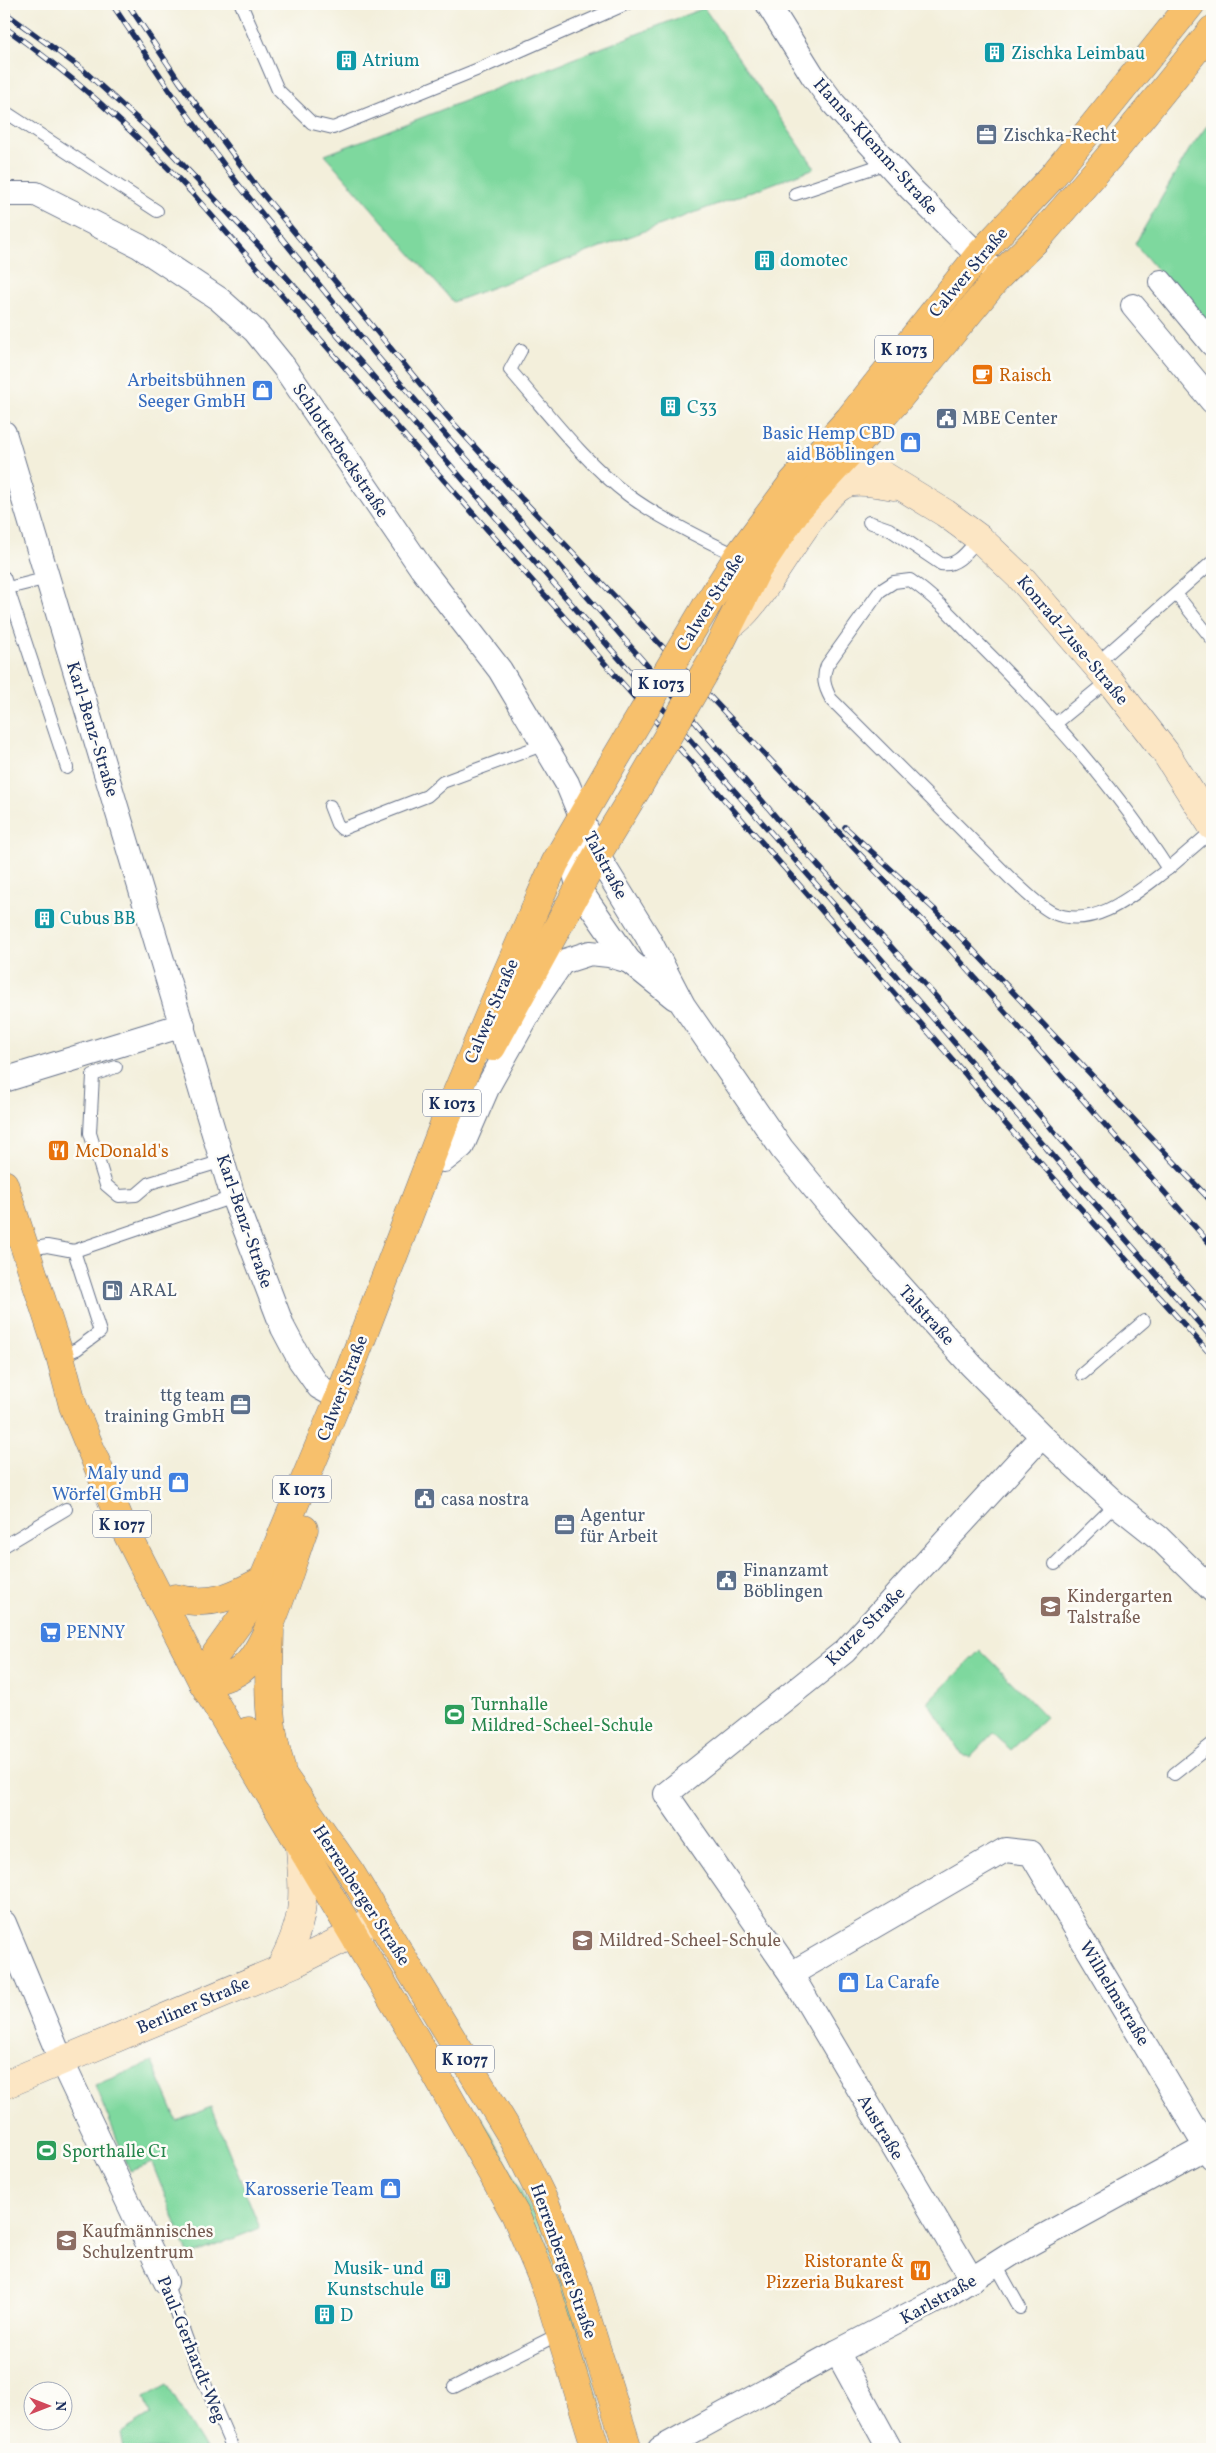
<svg xmlns="http://www.w3.org/2000/svg" width="1216" height="2453" viewBox="0 0 1216 2453" font-family="Vollkorn,serif">
<style>
.green{fill:#7ed89e;stroke:#4c847e}
.lines{fill:none;stroke-linecap:round;stroke-linejoin:round}
.lane-casing{stroke:#67728a;stroke-width:14}
.street-casing{stroke:#67728a;stroke-width:26}
.secondary-casing{stroke:#67728a;stroke-width:29}
.primary-casing{stroke:#67728a;stroke-width:29}
.lane{stroke:#fff;stroke-width:12}
.street{stroke:#fff;stroke-width:24}
.secondary{stroke:#fce6c4;stroke-width:28}
.primary{stroke:#f7c06c;stroke-width:28}
.rail-casing{stroke:#1b2f5e;stroke-width:5.5}
.rail{stroke:#fdfcf7;stroke-width:4;stroke-dasharray:11;stroke-linecap:butt}
.primary-bridge-casing{stroke:#67728a;stroke-width:29;stroke-linecap:butt}
.primary-bridge{stroke:#f7c06c;stroke-width:28}
.labels{text-anchor:middle;stroke-width:5;stroke-linejoin:round;paint-order:stroke}
.shield{fill:#fdfcf7;stroke:#5f6c8c;stroke-width:1}
.shield-label{font-size:16px;font-weight:bold;fill:#1b2f5e}
.culture-label{font-size:18px;fill:#0d838f;stroke:#fdfcf7;text-anchor:start}
.service-label{font-size:18px;fill:#4e5e75;stroke:#fdfcf7;text-anchor:start}
.street-label{font-size:18px;fill:#1b2f5e;stroke:#fdfcf7}
.food-label{font-size:18px;fill:#c56008;stroke:#fdfcf7;text-anchor:start}
.shop-label{font-size:18px;fill:#366cbe;stroke:#fdfcf7;text-anchor:end}
.education-label{font-size:18px;fill:#785e54;stroke:#fdfcf7;text-anchor:start}
.leisure-label{font-size:18px;fill:#27864d;stroke:#fdfcf7;text-anchor:start}
</style>
<rect width="100%" height="100%" fill="#fdfcf7"/>
<filter id="ink" filterUnits="userSpaceOnUse"><feTurbulence type="fractalNoise" baseFrequency=".02" numOctaves="2"/><feDisplacementMap in="SourceGraphic" scale="10" xChannelSelector="R" yChannelSelector="G"/><feConvolveMatrix kernelMatrix="1 2 1 2 8 2 1 2 1" color-interpolation-filters="sRGB"/></filter>
<filter id="wash" filterUnits="userSpaceOnUse"><feTurbulence type="fractalNoise" baseFrequency=".0096" numOctaves="4" result="noise"/><feDisplacementMap in="SourceGraphic" scale="20" xChannelSelector="R" yChannelSelector="G"/><feGaussianBlur stdDeviation="1.12" result="paint"/><feColorMatrix in="noise" values="0 0 0 0 0 0 0 0 0 0 0 0 0 0 0 0 0 1.4 0 .05"/><feComposite in="paint" operator="in"/></filter>
<g filter="url(#wash)">
<rect width="100%" height="100%" fill="#f3efdb"/>
<g class="green">
<path d="M704,8l111,160 -362,134 -128,-147z"/>
<path d="M1212,119v215l-77,-90 54,-94z"/>
<path d="M980,1650l66,67 -35,33 -18,-17 -23,24 -8,-2 -34,-53z"/>
<path d="M152,2062l25,59 34,-14 49,121 -71,28 -37,-93 -22,8 -35,-86z"/>
<path d="M481,2116l62,116 16,38 44,139 -6,3 -122,-293z"/>
<path d="M167,2385l39,64h-82l-3,-16 29,-18 -6,-17z"/>
</g>
</g>
<g filter="url(#ink)">
<g class="lines">
<defs>
<g id="lane">
<path d="M241,4l37,86 34,33 21,5 148,-60 145,-64"/>
<path d="M4,111l153,100"/>
<path d="M795,194l92,-31"/>
<path d="M521,350l-11,20c35,40 76,94 118,125 29,22 76,45 110,61"/>
<path d="M869,522l20,7 52,35c17,3 28,-15 38,-26"/>
<path d="M4,577l63,191"/>
<path d="M910,580c25,17 46,40 67,62 70,69 138,144 191,227 -31,23 -73,62 -115,44 -16,-8 -29,-23 -42,-34l-180,-180c-7,-13 -9,-21 -4,-34l53,-74 14,-9z"/>
<path d="M4,589l44,-11"/>
<path d="M1176,594l36,45"/>
<path d="M1096,664l116,-102"/>
<path d="M1055,724l54,-44"/>
<path d="M330,806l7,18 5,5 85,-33 16,-14 102,-38"/>
<path d="M1168,869l44,-38"/>
<path d="M116,1067l-23,8 -3,58 16,52 13,11 17,-1 14,-12 73,-22"/>
<path d="M26,1250l21,-4 27,5 26,81 -23,17 -17,7"/>
<path d="M74,1251l159,-54"/>
<path d="M1082,1374l62,-53"/>
<path d="M4,1546l62,-37"/>
<path d="M1055,1564l61,-60"/>
<path d="M1174,1774l38,-30"/>
<path d="M996,2265l24,43"/>
<path d="M166,2282l26,72 41,95"/>
<path d="M454,2387l107,-54"/>
</g>
<g id="street">
<path d="M768,4l45,72 21,28 77,85 88,87"/>
<path d="M4,194h32l103,52 80,53 36,32 29,36 138,202 78,101 67,113 30,72 50,81 36,69 99,144 48,58 141,158 71,71 74,68 43,34 53,52"/>
<path d="M1161,282l51,62"/>
<path d="M1133,306l79,95"/>
<path d="M4,433l229,764 50,131 17,32 19,27 20,11"/>
<path d="M576,832l-5,27 8,30 50,72 46,37"/>
<path d="M4,1080l179,-55"/>
<path d="M444,1160l18,-14 26,-60 47,-84 27,-40 28,-9 19,2 20,6"/>
<path d="M4,1923l57,137 105,222"/>
<path d="M791,1974l214,-124 26,3 181,304"/>
<path d="M972,2280l-181,-306 -125,-180 179,-143 197,-215"/>
<path d="M837,2352l53,97"/>
<path d="M660,2449l177,-97 110,-57 66,-42 199,-109"/>
</g>
<g id="secondary">
<path d="M829,442l116,71 34,25 43,41 87,101 56,72 47,74"/>
<path d="M735,622c35,-28 79,-128 113,-139 11,-3 35,1 46,3"/>
<path d="M279,1970c27,-50 25,-68 21,-122"/>
<path d="M4,2085l291,-122 46,-23 36,-24"/>
</g>
<g id="primary">
<path d="M707,605l31,-49 55,-74 56,-63 129,-163 73,-78 140,-174"/>
<path d="M712,660l45,-90 40,-60 97,-106 105,-128 42,-41 74,-85 97,-120"/>
<path d="M492,1047l105,-192 40,-66"/>
<path d="M4,1184l56,172 13,50 46,112 84,165 214,358 98,173 31,73 50,162"/>
<path d="M175,1598c36,9 57,-1 88,-18"/>
<path d="M270,1631c-1,47 -4,91 11,136"/>
<path d="M203,1683l13,-29 33,-46 14,-28 76,-182 108,-282 58,-139 50,-114 59,-102"/>
<path d="M203,1683c14,-3 28,-6 39,-14 27,-20 49,-106 62,-140"/>
<path d="M248,1731l36,46 67,96 164,269 31,63 29,75 53,169"/>
</g>
</defs>
<use href="#lane" class="lane-casing"/>
<use href="#street" class="street-casing"/>
<use href="#secondary" class="secondary-casing"/>
<use href="#primary" class="primary-casing"/>
<use href="#lane" class="lane"/>
<use href="#street" class="street"/>
<use href="#secondary" class="secondary"/>
<use href="#primary" class="primary"/>
<defs>
<g id="rail">
<path d="M112,4l59,88 67,92 137,170 270,309 153,180 183,204 231,267"/>
<path d="M128,4l51,77 78,106 189,228 76,84 425,447 265,300"/>
<path d="M4,12l78,57 70,63 109,116 951,1090"/>
<path d="M4,27c69,48 130,104 187,165l775,883 37,46 209,235"/>
<path d="M845,827l89,82 278,293"/>
</g>
</defs>
<use href="#rail" class="rail-casing"/>
<use href="#rail" class="rail"/>
<defs>
<g id="primary-bridge">
<path d="M614,761l93,-156"/>
<path d="M637,789l75,-129"/>
</g>
</defs>
<use href="#primary-bridge" class="primary-bridge-casing"/>
<use href="#primary-bridge" class="primary-bridge"/>
</g>
</g>
<defs>
<symbol id="building-square" viewBox="-11 -11 22 22"><rect x="-9" y="-9" width="18" height="18" rx="4" fill="#0f9aa8" stroke="#fdfcf7"/><path d="M-4-6H4V6H1V3H-1V6H-4ZM-2.5-4.3h1.7v1.8h-1.7ZM.8-4.3h1.7v1.8H.8ZM-2.5-1h1.7V.8h-1.7ZM.8-1h1.7V.8H.8Z" fill="#fff"/></symbol>
<symbol id="office-square" viewBox="-11 -11 22 22"><rect x="-9" y="-9" width="18" height="18" rx="4" fill="#5c6f8a" stroke="#fdfcf7"/><path d="M-6-3h4V-5.5h4V-3h4V5H-6ZM-1-4.5V-3h2v-1.5ZM-6 0V1H6V0Z" fill="#fff"/></symbol>
<symbol id="cafe-square" viewBox="-11 -11 22 22"><rect x="-9" y="-9" width="18" height="18" rx="4" fill="#e8710a" stroke="#fdfcf7"/><path d="M-5.5-4.5H6V0H3Q3 3.5 0 3.5H-2.5Q-5.5 3.5-5.5 0ZM3-3.2v2h1.7v-2ZM-6 4.5H4V6H-6Z" fill="#fff"/></symbol>
<symbol id="shop-square" viewBox="-11 -11 22 22"><rect x="-9" y="-9" width="18" height="18" rx="4" fill="#3f7fe0" stroke="#fdfcf7"/><path d="M-5-2.5h2.3a2.7 3.5 0 0 1 5.4 0H5L5.5 6h-11ZM-1.5-2.5h3a1.5 2.3 0 0 0-3 0Z" fill="#fff"/></symbol>
<symbol id="civic-square" viewBox="-11 -11 22 22"><rect x="-9" y="-9" width="18" height="18" rx="4" fill="#5c6f8a" stroke="#fdfcf7"/><path d="M-.6-6.5H3V-4.5H.6V-3L4-1V1h2V6H-6V1h2V-1L-.6-3ZM-1.2 2.5V6h2.4V2.5Z" fill="#fff"/></symbol>
<symbol id="restaurant-square" viewBox="-11 -11 22 22"><rect x="-9" y="-9" width="18" height="18" rx="4" fill="#e8710a" stroke="#fdfcf7"/><path d="M-5-6h1v4h1v-4h1v4h1v-4h1v5L-1.5 .5V6h-2V.5L-5-1ZM5-6V6H3V1.5H1.5Q1.5-4 5-6Z" fill="#fff"/></symbol>
<symbol id="fuel-square" viewBox="-11 -11 22 22"><rect x="-9" y="-9" width="18" height="18" rx="4" fill="#5c6f8a" stroke="#fdfcf7"/><path d="M-5.5-6h7V0h2V4h1.3V-2.5L3-4.5l.8-.8L6-3V5H2.5V1h-1V6h-7ZM-4.2-4.7v3.2H.2V-4.7Z" fill="#fff"/></symbol>
<symbol id="school-square" viewBox="-11 -11 22 22"><rect x="-9" y="-9" width="18" height="18" rx="4" fill="#8d6e63" stroke="#fdfcf7"/><path d="M0-5L7-2L0 1L-7-2ZM-4 1L0 2.5L4 1V4Q0 6-4 4Z" fill="#fff"/></symbol>
<symbol id="supermarket-square" viewBox="-11 -11 22 22"><rect x="-9" y="-9" width="18" height="18" rx="4" fill="#3f7fe0" stroke="#fdfcf7"/><path d="M-6-5.5h2.5l.6 2H6L4.5 2H-2.5L-4.4-4H-6ZM-1.5 3.2a1.3 1.3 0 1 0 .1 0ZM3 3.2a1.3 1.3 0 1 0 .1 0Z" fill="#fff"/></symbol>
<symbol id="stadium-square" viewBox="-11 -11 22 22"><rect x="-9" y="-9" width="18" height="18" rx="4" fill="#2e9e5b" stroke="#fdfcf7"/><path d="M0-5a6.5 5 0 1 0 0 10a6.5 5 0 1 0 0-10ZM-3.5-1.8h7v3.6h-7Z" fill="#fff"/></symbol>
</defs>
<g fill-rule="evenodd">
<use href="#building-square" x="982" y="40" width="25" height="25"/>
<use href="#building-square" x="334" y="48" width="25" height="25"/>
<use href="#office-square" x="974" y="122" width="25" height="25"/>
<use href="#building-square" x="752" y="248" width="25" height="25"/>
<use href="#cafe-square" x="970" y="362" width="25" height="25"/>
<use href="#shop-square" x="250" y="378" width="25" height="25"/>
<use href="#building-square" x="658" y="394" width="25" height="25"/>
<use href="#civic-square" x="934" y="406" width="25" height="25"/>
<use href="#shop-square" x="898" y="430" width="25" height="25"/>
<use href="#building-square" x="32" y="906" width="25" height="25"/>
<use href="#restaurant-square" x="46" y="1138" width="25" height="25"/>
<use href="#fuel-square" x="100" y="1278" width="25" height="25"/>
<use href="#office-square" x="228" y="1392" width="25" height="25"/>
<use href="#shop-square" x="166" y="1470" width="25" height="25"/>
<use href="#civic-square" x="412" y="1486" width="25" height="25"/>
<use href="#office-square" x="552" y="1512" width="25" height="25"/>
<use href="#civic-square" x="714" y="1568" width="25" height="25"/>
<use href="#school-square" x="1038" y="1594" width="25" height="25"/>
<use href="#supermarket-square" x="38" y="1620" width="25" height="25"/>
<use href="#stadium-square" x="442" y="1702" width="25" height="25"/>
<use href="#school-square" x="570" y="1928" width="25" height="25"/>
<use href="#shop-square" x="836" y="1970" width="25" height="25"/>
<use href="#stadium-square" x="34" y="2138" width="25" height="25"/>
<use href="#shop-square" x="378" y="2176" width="25" height="25"/>
<use href="#school-square" x="54" y="2228" width="25" height="25"/>
<use href="#restaurant-square" x="908" y="2258" width="25" height="25"/>
<use href="#building-square" x="428" y="2266" width="25" height="25"/>
<use href="#building-square" x="312" y="2302" width="25" height="25"/>
</g>
<g class="labels">
<g class="shield">
<rect x="875" y="335.5" width="58" height="27" rx="4"/>
<rect x="632" y="669.5" width="58" height="27" rx="4"/>
<rect x="423" y="1089.5" width="58" height="27" rx="4"/>
<rect x="273" y="1475.5" width="58" height="27" rx="4"/>
<rect x="93" y="1510.5" width="58" height="27" rx="4"/>
<rect x="436" y="2045.5" width="58" height="27" rx="4"/>
</g>
<g class="shield-label">
<text x="904" y="355">K 1073</text>
<text x="661" y="689">K 1073</text>
<text x="452" y="1109">K 1073</text>
<text x="302" y="1495">K 1073</text>
<text x="122" y="1530">K 1077</text>
<text x="465" y="2065">K 1077</text>
</g>
<g class="culture-label">
<text x="1011" y="59">Zischka Leimbau</text>
<text x="362" y="66">Atrium</text>
<text x="780" y="266">domotec</text>
<text x="687" y="413">C33</text>
<text x="60" y="924">Cubus BB</text>
<text x="424" y="2274" text-anchor="end">Musik- und<tspan x="424" dy="21">Kunstschule</tspan></text>
<text x="340" y="2321">D</text>
</g>
<g class="service-label">
<text x="1003" y="141">Zischka-Recht</text>
<text x="962" y="424">MBE Center</text>
<text x="129" y="1296">ARAL</text>
<text x="225" y="1401" text-anchor="end">ttg team<tspan x="225" dy="21">training GmbH</tspan></text>
<text x="441" y="1505">casa nostra</text>
<text x="580" y="1521">Agentur<tspan x="580" dy="21">für Arbeit</tspan></text>
<text x="743" y="1576">Finanzamt<tspan x="743" dy="21">Böblingen</tspan></text>
</g>
<g class="street-label">
<text transform="translate(876 146) rotate(48)" y="6">Hanns-Klemm-Straße</text>
<text transform="translate(968 272) rotate(-50)" y="6">Calwer Straße</text>
<text transform="translate(341 450) rotate(56)" y="6">Schlotterbeckstraße</text>
<text transform="translate(710 602) rotate(-58)" y="6">Calwer Straße</text>
<text transform="translate(1073 640) rotate(50)" y="6">Konrad-Zuse-Straße</text>
<text transform="translate(93 729) rotate(73)" y="6">Karl-Benz-Straße</text>
<text transform="translate(606 865) rotate(62)" y="6">Talstraße</text>
<text transform="translate(491 1011) rotate(-67)" y="6">Calwer Straße</text>
<text transform="translate(245 1221) rotate(71)" y="6">Karl-Benz-Straße</text>
<text transform="translate(927 1315) rotate(48)" y="6">Talstraße</text>
<text transform="translate(342 1388) rotate(-69)" y="6">Calwer Straße</text>
<text transform="translate(865 1626) rotate(-45)" y="6">Kurze Straße</text>
<text transform="translate(362 1895) rotate(57)" y="6">Herrenberger Straße</text>
<text transform="translate(1115 1993) rotate(59)" y="6">Wilhelmstraße</text>
<text transform="translate(193 2005) rotate(-23)" y="6">Berliner Straße</text>
<text transform="translate(881 2127) rotate(59)" y="6">Austraße</text>
<text transform="translate(564 2261) rotate(70)" y="6">Herrenberger Straße</text>
<text transform="translate(938 2299) rotate(-29)" y="6">Karlstraße</text>
<text transform="translate(192 2349) rotate(68)" y="6">Paul-Gerhardt-Weg</text>
</g>
<g class="food-label">
<text x="999" y="381">Raisch</text>
<text x="75" y="1157">McDonald's</text>
<text x="904" y="2267" text-anchor="end">Ristorante &amp;<tspan x="904" dy="21">Pizzeria Bukarest</tspan></text>
</g>
<g class="shop-label">
<text x="246" y="386">Arbeitsbühnen<tspan x="246" dy="21">Seeger GmbH</tspan></text>
<text x="895" y="439">Basic Hemp CBD<tspan x="895" dy="21">aid Böblingen</tspan></text>
<text x="162" y="1479">Maly und<tspan x="162" dy="21">Wörfel GmbH</tspan></text>
<text x="66" y="1638" text-anchor="start">PENNY</text>
<text x="865" y="1988" text-anchor="start">La Carafe</text>
<text x="374" y="2195">Karosserie Team</text>
</g>
<g class="education-label">
<text x="1067" y="1602">Kindergarten<tspan x="1067" dy="21">Talstraße</tspan></text>
<text x="599" y="1946">Mildred-Scheel-Schule</text>
<text x="82" y="2237">Kaufmännisches<tspan x="82" dy="21">Schulzentrum</tspan></text>
</g>
<g class="leisure-label">
<text x="471" y="1710">Turnhalle<tspan x="471" dy="21">Mildred-Scheel-Schule</tspan></text>
<text x="62" y="2157">Sporthalle C1</text>
</g>
</g>
<rect width="1216" height="2453" fill="none" stroke="#fdfcf7" stroke-width="20"/>
<g transform="translate(48 2406) rotate(90)"><circle r="24" fill="#fdfcf7" stroke="#a3aaba"/>
<path d="M0-4L9 19L0 12L-9 19Z" fill="#d1495b"/>
<text y="-8" font-size="14" font-weight="bold" text-anchor="middle" fill="#1b2f5e">N</text>
</g>
</svg>
